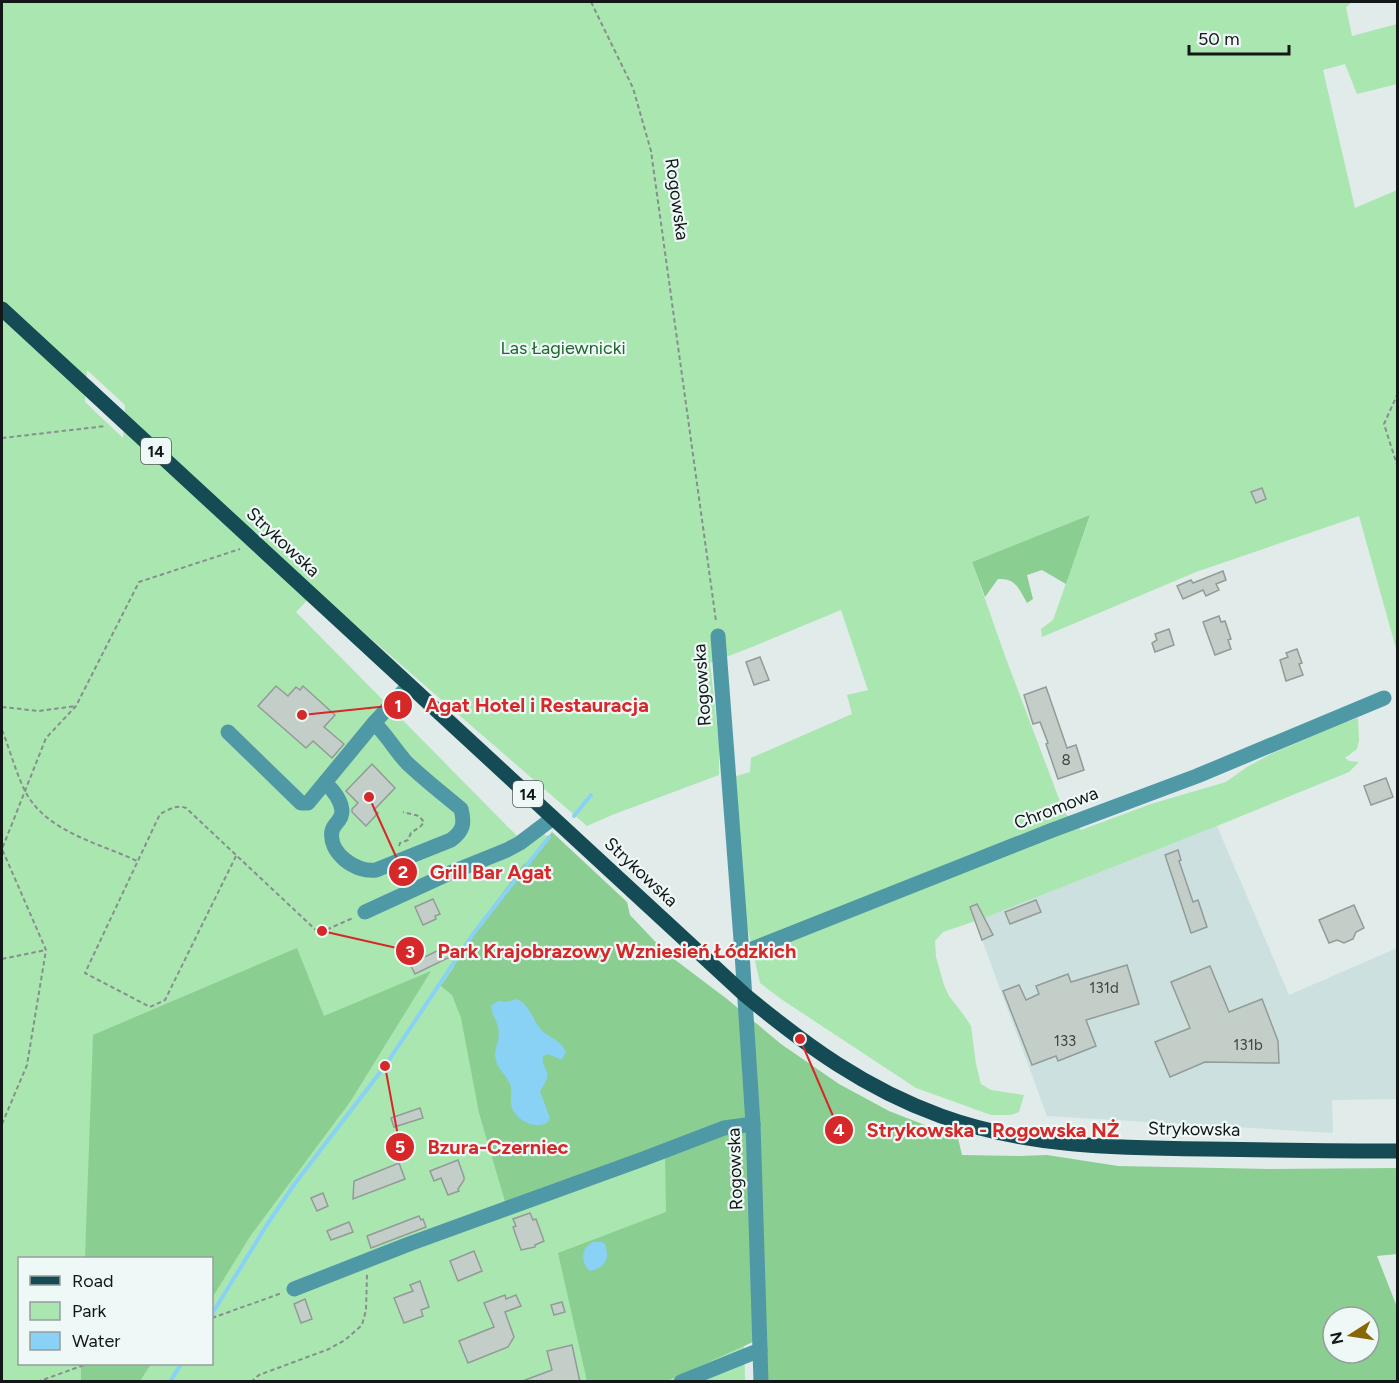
<svg xmlns="http://www.w3.org/2000/svg" width="1399" height="1383" viewBox="0 0 1399 1383" font-family="Figtree,sans-serif">
<style>
.built{fill:#cce1df}
.green{fill:#aae6b0;fill-rule:evenodd}
.forest{fill:#8ace91;fill-rule:evenodd}
.water{fill:#89d1f5}
.lines{fill:none;stroke-linecap:round;stroke-linejoin:round}
.stream{stroke:#89d1f5;stroke-width:4}
.building{fill:#c4cec9;stroke:#929b97;stroke-width:1.5}
.path{stroke:#878f8e;stroke-width:2;stroke-dasharray:4.5 3;stroke-linecap:butt}
.minor{stroke:#4f99a6;stroke-width:15}
.major{stroke:#144b54;stroke-width:15}
.labels{text-anchor:middle;stroke-width:4.5;stroke-linejoin:round;paint-order:stroke}
.number-label{font-size:15px;fill:#404544}
.shield{fill:#edf8f7;stroke:#555a5a;stroke-width:1.5}
.shield-label{font-size:16px;font-weight:bold;fill:#141717}
.street-label{font-size:18px;fill:#141717;stroke:#edf8f7}
.park-label{font-size:18px;fill:#20662e;stroke:#edf8f7}
.leader{fill:none;stroke:#d62828;stroke-width:2}
.callout-dot{fill:#d62828;stroke:#edf8f7;stroke-width:2}
.mark-label{font-size:18px;text-anchor:middle;font-weight:bold;fill:#fff}
.callout-label{font-size:20px;text-anchor:middle;font-weight:bold;fill:#d62828;stroke:#edf8f7;stroke-width:4.5;stroke-linejoin:round;paint-order:stroke}
</style>
<rect width="100%" height="100%" fill="#e0ebea"/>
<path class="built" d="M1217,826l72,169 108,-47v151l-65,1 1,33 -286,-17 -72,-195z"/>
<path class="green" d="M2,2h1350l-6,5 6,29 45,-12v60l-40,10 -12,-30 -22,6 32,138 42,-18v462l-38,-136 -163,56 -154,65 -1,-8 12,-9 37,-104 -118,46 33,94 59,156 17,18 70,-26 75,-22 21,-15 22,-12 74,-32 15,-5 1,22 -2,9 -12,9 4,3 10,1 -10,10 -132,54 -233,92 -41,14 -8,9 1,16 8,28 5,11 14,18 8,12 5,38 5,20 10,6 33,5 -5,17 -8,3h-20l-75,-27 -135,-89 -21,-16 -14,-62 -13,-144 17,-5 1,-14 101,-44 -5,-19 21,-5 -27,-80 -89,37 -42,16 9,80v32l-107,40 -25,11 -271,-235 -20,21 223,226 14,-15 205,200 7,358 -743,1zM87,370l38,35 -2,33 -38,-36zM20,1258h192v106h-192z"/>
<g class="forest">
<path d="M1090,515l-24,69 -24,-14 -15,5 6,24 -6,4c-8,-14 -11,-25 -29,-24l-13,18 -13,-35z"/>
<path d="M552,832l75,70 3,13 36,38 61,46 54,45 58,40 50,27 69,27 4,17 58,1 27,-1 71,11 151,3 128,-1v86l-20,2 20,51v74h-629l-2,-45 -99,45h-80l-29,-128 108,-41 -1,-63 -159,56 -27,-92 -18,-95 -9,-23 -11,-9 13,-19 1,-10 68,-92 6,-4zM1333,1317h36v36h-36z"/>
<path d="M297,948l27,68 107,-45 -81,131 -99,133 -39,63v-40h-127l8,-223z"/>
<path d="M81,1364h70l-11,17 -59,1z"/>
</g>
<g class="water">
<path d="M517,999c15,7 16,25 28,34 10,8 14,6 21,19l-4,8 -14,-6 -5,2c-2,10 6,13 4,21 0,3 -5,11 -7,14l10,27 -3,5c-3,1 -6,2 -9,2 -10,1 -23,-8 -26,-17 -3,-8 1,-16 -2,-24 -4,-10 -14,-15 -15,-29 0,-10 6,-15 3,-28 -2,-9 -6,-11 -7,-22l8,-4 7,1z"/>
<path d="M593,1242h9l3,2c5,15 1,23 -15,27 -6,-4 -9,-15 -5,-22 2,-3 5,-5 8,-7z"/>
</g>
<g class="lines">
<g class="stream">
<path d="M574,816l17,-21"/>
<path d="M212,1314l56,-91 28,-41 89,-116 88,-132 76,-97"/>
<path d="M170,1382l11,-18"/>
</g>
</g>
<g class="building">
<path d="M1262,488l4,11 -10,4 -5,-11z"/>
<path d="M1223,571l3,9 -10,4 3,6 -13,6 -3,-6 -20,9 -6,-13 14,-6 2,3z"/>
<path d="M1219,616l2,6 4,-1 6,18 -3,1 3,9 -16,6 -12,-33z"/>
<path d="M1169,629l5,16 -19,7 -3,-9 5,-3 -2,-6z"/>
<path d="M1297,649l5,14 -3,1 4,11 -17,6 -6,-21 8,-3 -2,-4z"/>
<path d="M760,657l9,23 -15,5 -8,-23z"/>
<path d="M276,686l12,10 8,-9 4,3 3,-4 32,29 -11,12 20,17 -12,14 -19,-17 -7,7 -48,-42z"/>
<path d="M1046,687l21,61 9,-3 8,25 -26,9 -12,-35 2,-1 -8,-21 -7,2 -9,-29z"/>
<path d="M372,764l23,24 -21,22 4,3 -12,13 -14,-14v-3l6,-6 -12,-12z"/>
<path d="M1386,778l7,19 -22,8 -7,-19z"/>
<path d="M1178,850l3,10 -2,1 14,41 5,-2 9,27 -16,6 -26,-78z"/>
<path d="M433,899l7,15 -5,2 1,3 -13,6 -8,-18z"/>
<path d="M1036,900l5,12 -31,12 -5,-12z"/>
<path d="M977,904l16,31 -11,5 -12,-33z"/>
<path d="M1354,905l10,23 -8,4 -3,7 -9,4 -7,-3 -8,3 -10,-23z"/>
<path d="M447,946l5,10 -37,18 -5,-10z"/>
<path d="M1127,965l12,39 -53,16 10,26 -38,15 -2,-5 -24,9 -29,-74 16,-6 7,15 13,-6 -3,-8 32,-12 3,8z"/>
<path d="M1210,966l19,46 33,-13 16,42 1,22 -74,-1 -35,15 -15,-35 35,-14 -19,-46z"/>
<path d="M420,1108l3,10 -29,9 -3,-9z"/>
<path d="M458,1160l6,17v3l-6,9 1,2 -11,4 -7,-17 -7,3 -4,-10z"/>
<path d="M399,1163l6,16 -52,20 1,-18z"/>
<path d="M323,1193l5,13 -11,5 -6,-13z"/>
<path d="M530,1213l3,7 3,-1 8,22 -9,4v2l-14,3 -8,-23 3,-1 -3,-7z"/>
<path d="M419,1216l2,4 2,-1 3,8 -55,21 -4,-12z"/>
<path d="M349,1222l4,10 -22,8 -4,-9z"/>
<path d="M474,1251l8,20 -24,10 -8,-20z"/>
<path d="M420,1281l9,26 -8,3 2,6 -19,7 -10,-25 19,-7 -3,-6z"/>
<path d="M505,1295l1,4 10,-4 5,11 -16,6 9,25 -6,10 -40,16 -9,-22 35,-14 -10,-24z"/>
<path d="M305,1299l7,20 -11,4 -7,-19z"/>
<path d="M562,1302l3,10 -11,3 -3,-10z"/>
<path d="M572,1345l8,37h-55v-2l27,-10 -5,-19z"/>
</g>
<g class="lines">
<g class="path">
<path d="M591,2l42,86 18,63 65,470"/>
<path d="M1398,393l-14,31 14,44"/>
<path d="M2,438l104,-12"/>
<path d="M2,707l37,4 37,-5"/>
<path d="M2,730c8,20 14,43 23,61 21,41 74,52 112,70"/>
<path d="M399,846l1,-3 8,-3 3,-7 10,-7 3,-4 -5,-6 -16,-4"/>
<path d="M236,856l-71,144 -15,7 -65,-34 75,-159c8,-4 17,-10 26,-6l133,125 34,-15"/>
<path d="M2,959l44,-9"/>
<path d="M2,1124l25,-59 19,-115 -44,-101 44,-111 30,-32 63,-124 101,-33"/>
<path d="M212,1318l70,-25"/>
<path d="M37,1382l50,-18"/>
<path d="M251,1382l8,-7 70,-26 16,-9 17,-15 4,-15 1,-36"/>
</g>
<g class="minor">
<path d="M718,636l24,317 11,171 8,258"/>
<path d="M228,732l73,71h7l66,-80 35,-38"/>
<path d="M325,783c8,7 16,16 17,28 0,11 -8,11 -10,20 -4,22 24,42 44,39l75,-30c12,-9 14,-16 10,-31 -18,-15 -37,-30 -54,-46 -12,-13 -20,-28 -33,-40"/>
<path d="M365,912l85,-39 57,-23 13,-7 33,-25"/>
<path d="M742,953l308,-122 147,-55 187,-78"/>
<path d="M294,1289l115,-45 234,-85 81,-31 29,-4"/>
<path d="M681,1382l79,-32"/>
</g>
<path class="major" d="M2,309l743,686c62,51 119,93 196,121 85,31 176,32 265,33 64,1 128,2 192,2"/>
</g>
<g class="labels">
<g class="number-label">
<text x="1066" y="765">8</text>
<text x="1104" y="993">131d</text>
<text x="1065" y="1046">133</text>
<text x="1248" y="1050">131b</text>
</g>
<g class="shield">
<rect x="141" y="438" width="30" height="26" rx="4.5"/>
<rect x="513" y="781" width="30" height="26" rx="4.5"/>
</g>
<g class="shield-label">
<text x="156" y="457">14</text>
<text x="528" y="800">14</text>
</g>
<g class="street-label">
<text transform="translate(677 199) rotate(82)" y="6">Rogowska</text>
<text transform="translate(283 542) rotate(43)" y="6">Strykowska</text>
<text transform="translate(702 685) rotate(-94)" y="6">Rogowska</text>
<text transform="translate(1056 808) rotate(-21)" y="6">Chromowa</text>
<text transform="translate(641 872) rotate(43)" y="6">Strykowska</text>
<text transform="translate(1194 1129) rotate(1)" y="6">Strykowska</text>
<text transform="translate(735 1169) rotate(-92)" y="6">Rogowska</text>
</g>
<g class="park-label">
<text x="563" y="354">Las Łagiewnicki</text>
</g>
</g>
<path class="leader" d="M302 715L398 705M369 797L403 872M322 931L410 951M800 1039L839 1130M385 1066L400 1147"/>
<g class="callout-dot">
<circle cx="302" cy="715" r="6"/>
<circle cx="369" cy="797" r="6"/>
<circle cx="322" cy="931" r="6"/>
<circle cx="800" cy="1039" r="6"/>
<circle cx="385" cy="1066" r="6"/>
<circle cx="398" cy="705" r="15"/>
<circle cx="403" cy="872" r="15"/>
<circle cx="410" cy="951" r="15"/>
<circle cx="839" cy="1130" r="15"/>
<circle cx="400" cy="1147" r="15"/>
</g>
<g class="mark-label">
<text x="398" y="712">1</text>
<text x="403" y="878">2</text>
<text x="410" y="958">3</text>
<text x="839" y="1136">4</text>
<text x="400" y="1153">5</text>
</g>
<g class="callout-label">
<text x="537" y="712">Agat Hotel i Restauracja</text>
<text x="491" y="879">Grill Bar Agat</text>
<text x="617" y="958">Park Krajobrazowy Wzniesień Łódzkich</text>
<text x="993" y="1137">Strykowska - Rogowska NŻ</text>
<text x="498" y="1154">Bzura-Czerniec</text>
</g>
<rect width="1399" height="1383" fill="none" stroke="#141717" stroke-width="6"/>
<rect x="18" y="1257" width="195" height="108" fill="#edf8f7" stroke="#969e9d" stroke-width="1.5"/>
<rect x="30" y="1276" width="30" height="9" fill="#144b54" stroke="#969e9d" stroke-width="1.5"/>
<text x="72" y="1287" font-size="18" fill="#141717">Road</text>
<rect x="30" y="1302" width="30" height="18" fill="#aae6b0" stroke="#969e9d" stroke-width="1.5"/>
<text x="72" y="1317" font-size="18" fill="#141717">Park</text>
<rect x="30" y="1332" width="30" height="18" fill="#89d1f5" stroke="#969e9d" stroke-width="1.5"/>
<text x="72" y="1347" font-size="18" fill="#141717">Water</text>
<g transform="translate(1351 1335) rotate(258)"><circle r="28" fill="#edf8f7" stroke="#969e9d" stroke-width="1.5"/>
<path d="M0-4.5L10 22L0 15L-10 22Z" fill="#896603"/>
<text y="-9" font-size="16" font-weight="bold" text-anchor="middle" fill="#141717">N</text>
</g>
<path d="M1189 45v9h100v-9" fill="none" stroke="#141717" stroke-width="3"/>
<text x="1198" y="45" font-size="18" fill="#141717" stroke="#edf8f7" stroke-width="4.5" paint-order="stroke">50 m</text>
</svg>
